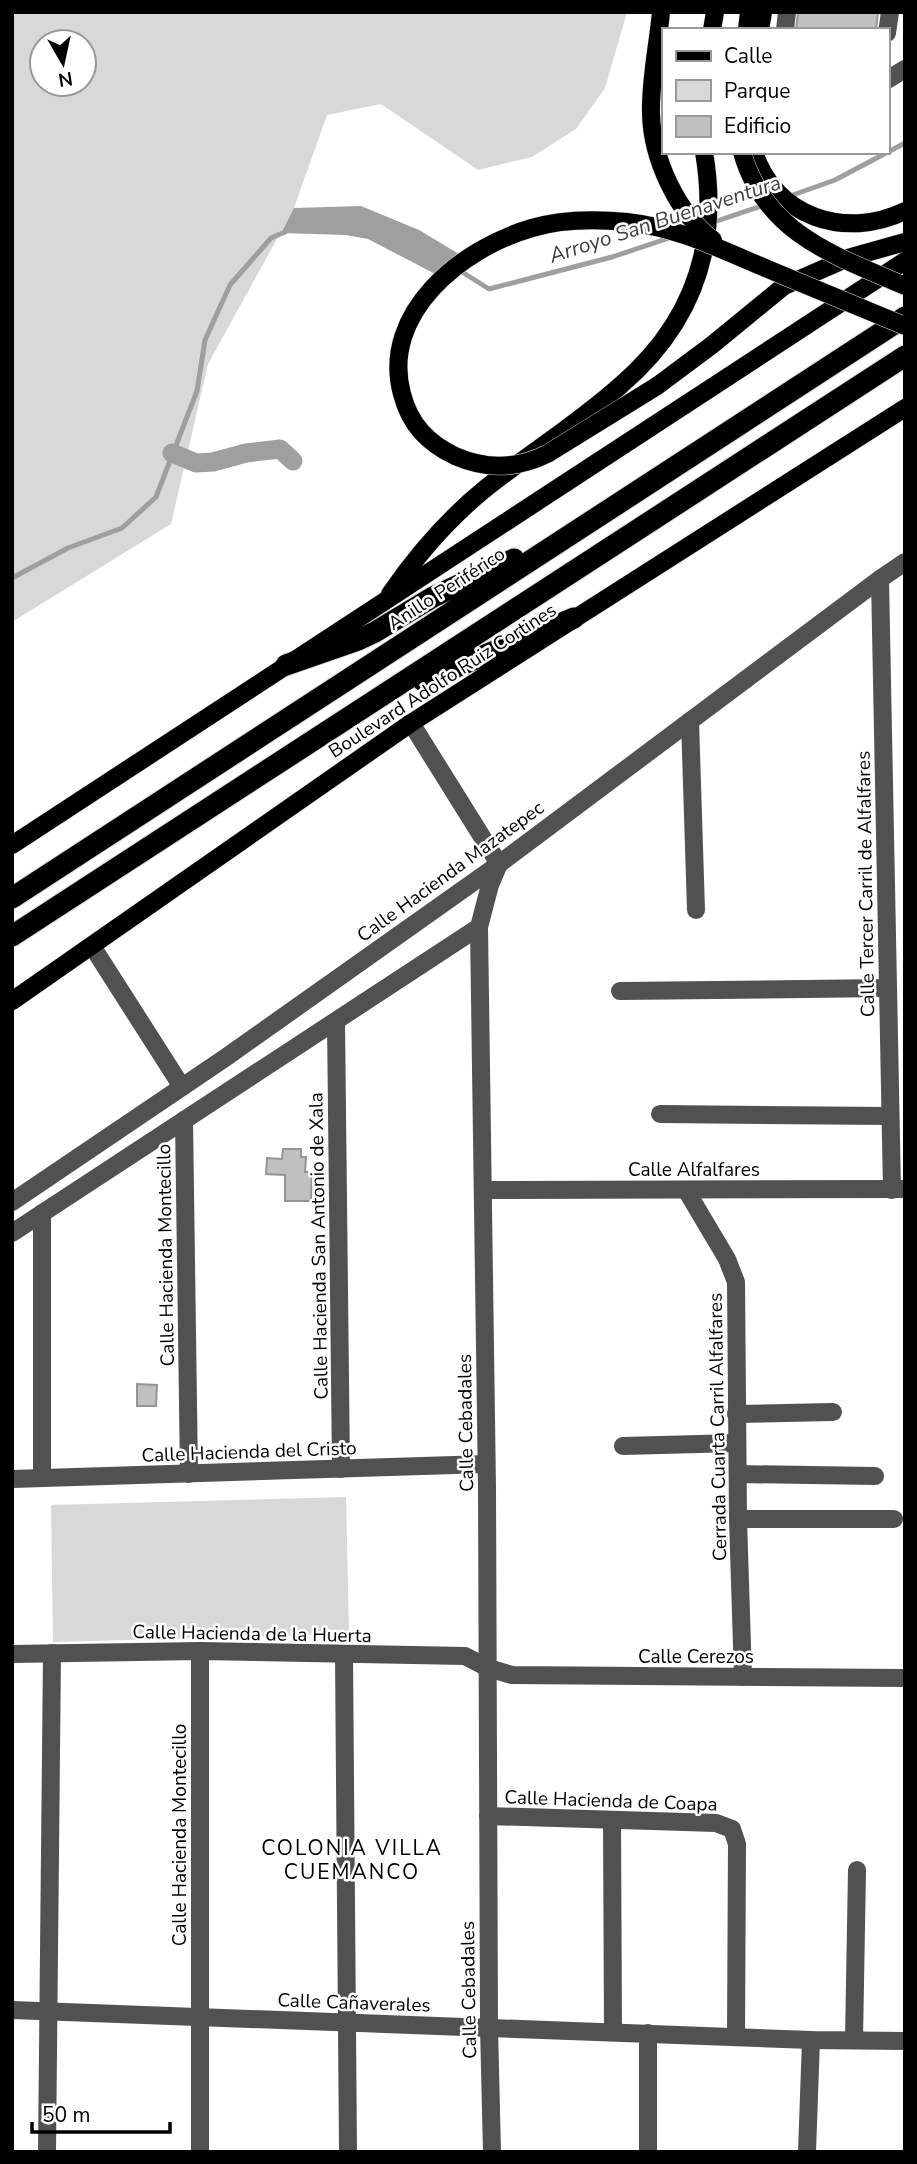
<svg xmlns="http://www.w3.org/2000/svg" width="917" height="2164" viewBox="0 0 917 2164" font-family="'Nunito Sans',sans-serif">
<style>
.green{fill:#d8d8d8;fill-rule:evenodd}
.water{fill:#9f9f9f}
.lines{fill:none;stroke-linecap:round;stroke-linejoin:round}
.stream{stroke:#9f9f9f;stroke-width:5}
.canal{stroke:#9f9f9f;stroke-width:19}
.building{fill:#c0c0c0;stroke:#959595;stroke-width:2}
.major-casing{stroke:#dbdbdb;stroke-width:19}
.highway-casing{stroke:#dbdbdb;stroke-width:23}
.minor{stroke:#515151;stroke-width:18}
.major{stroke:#000;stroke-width:18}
.highway{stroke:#000;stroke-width:21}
.major-bridge-casing{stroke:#dbdbdb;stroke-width:19;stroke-linecap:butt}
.major-bridge{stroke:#000;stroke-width:18}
.labels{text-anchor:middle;stroke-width:5;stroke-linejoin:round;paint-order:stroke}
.street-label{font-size:19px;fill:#000;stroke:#fff}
.water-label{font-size:21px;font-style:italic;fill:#404040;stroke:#fff}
.neighbourhood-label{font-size:21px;letter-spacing:2px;fill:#000;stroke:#fff}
</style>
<rect width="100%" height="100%" fill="#fff"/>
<g class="green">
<path d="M12,12h615l-22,76 -29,41 -44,28 -54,13 -97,-66 -54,11 -33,93 -86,156 -37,160 -159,98zM42,42h42v42h-42z"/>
<path d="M346,1497l3,137 -296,8 -2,-137z"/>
</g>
<path class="water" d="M361,206l58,24 45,27 -21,21 -75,-39 -22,-4 -65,-2 13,-25z"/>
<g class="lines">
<g class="stream">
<path d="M790,196l45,-16 70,-37"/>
<path d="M711,223l53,-18"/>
<path d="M459,270l30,19 123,-32 60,-20"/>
<path d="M12,578l56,-30 54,-20 34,-31 41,-106 8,-51 25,-55 41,-47 14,-6"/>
</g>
<path class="canal" d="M172,453l24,10 17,-1 33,-9 34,-4 13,12"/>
</g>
<g class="building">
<path d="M798,12h80l-2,18h-80z"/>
<path d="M283,1149h18v8h5l-1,15h7l-1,29h-26v-26l-19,-1 1,-16 15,1z"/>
<path d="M137,1384l20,1 -1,21h-19z"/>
</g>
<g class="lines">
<defs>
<g id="major">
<path d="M712,30l3,-18"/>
<path d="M747,30l2,-18"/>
<path d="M760,30l3,-18"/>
<path d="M754,152c21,65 91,88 151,59"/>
<path d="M657,386l55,-41 72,-59 64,-28 57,-16"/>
<path d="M390,594c27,-39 59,-76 96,-106 44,-35 93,-65 135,-103 72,-62 99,-140 83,-233"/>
<path d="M12,845l893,-584"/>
<path d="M12,1001l399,-278 494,-315"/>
</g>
<g id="highway">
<path d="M286,665l72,-25 17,-8 58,-35 81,-38"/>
<path d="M423,681l151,-63"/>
<path d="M12,898l893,-581"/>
<path d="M12,936l893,-580"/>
</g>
</defs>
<use href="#major" class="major-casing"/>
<use href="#highway" class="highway-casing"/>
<g class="minor">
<path d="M785,30l2,-18"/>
<path d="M887,33l3,-21"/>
<path d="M887,80l18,-11"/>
<path d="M880,579l12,611"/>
<path d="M690,721l6,189"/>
<path d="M411,723l88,141"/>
<path d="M92,946l90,141"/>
<path d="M620,991l268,-3"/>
<path d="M336,1022l5,447"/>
<path d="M660,1114l230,2"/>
<path d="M184,1120l5,354"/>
<path d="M483,1190l422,-1"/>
<path d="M686,1190l41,69 9,23 2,237 5,158"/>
<path d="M12,1202l213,-144 274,-194 381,-285 25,-17"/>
<path d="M12,1233l467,-306"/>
<path d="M736,1414l97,-2"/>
<path d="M623,1446l114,-3"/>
<path d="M738,1474l137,2"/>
<path d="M42,1478v-265"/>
<path d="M12,1479l474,-15"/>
<path d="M738,1519h156"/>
<path d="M12,1654l188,-3 265,5 23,12 24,7 393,3"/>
<path d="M344,1655l4,497"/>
<path d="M488,1816l228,7 16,6 5,15 -1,192"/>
<path d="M612,1820l1,211"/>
<path d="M12,2010l799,30 94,1"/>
<path d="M854,2040l3,-170"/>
<path d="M47,2152l5,-499"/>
<path d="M200,2152v-501"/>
<path d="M492,2152l-3,-125 -2,-539 -8,-561 11,-42 9,-21"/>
<path d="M648,2152v-119"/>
<path d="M807,2152l4,-112"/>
</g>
<use href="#major" class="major"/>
<use href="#highway" class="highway"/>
<defs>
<g id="major-bridge">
<path d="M661,12c-3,33 -11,68 -10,102 1,44 26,99 62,126"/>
<path d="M742,152c23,82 94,104 163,134"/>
<path d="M657,386l-110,68c-30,15 -60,16 -92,2 -27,-13 -45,-31 -53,-62 -22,-81 60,-146 130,-166 30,-9 64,-9 95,-6 52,6 88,25 136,45 47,20 94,39 142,59"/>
</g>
</defs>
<use href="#major-bridge" class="major-bridge-casing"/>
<use href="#major-bridge" class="major-bridge"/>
</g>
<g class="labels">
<g class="street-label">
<text transform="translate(446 588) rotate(-33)" y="7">Anillo Periférico</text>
<text transform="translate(442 680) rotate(-33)" y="7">Boulevard Adolfo Ruiz Cortines</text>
<text transform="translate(450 871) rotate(-36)" y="7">Calle Hacienda Mazatepec</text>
<text transform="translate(865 884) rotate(-91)" y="7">Calle Tercer Carril de Alfalfares</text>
<text x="694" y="1176">Calle Alfalfares</text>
<text transform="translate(318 1246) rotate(-91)" y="7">Calle Hacienda San Antonio de Xala</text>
<text transform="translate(165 1255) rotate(-91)" y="7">Calle Hacienda Montecillo</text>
<text transform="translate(465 1423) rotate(-91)" y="7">Calle Cebadales</text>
<text transform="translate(717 1427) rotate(-91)" y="7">Cerrada Cuarta Carril Alfalfares</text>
<text transform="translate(249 1451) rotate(-2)" y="7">Calle Hacienda del Cristo</text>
<text transform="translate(252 1633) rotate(1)" y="7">Calle Hacienda de la Huerta</text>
<text x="696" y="1663">Calle Cerezos</text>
<text transform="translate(611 1800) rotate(2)" y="7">Calle Hacienda de Coapa</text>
<text transform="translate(179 1835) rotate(-90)" y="7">Calle Hacienda Montecillo</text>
<text transform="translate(468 1990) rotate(-91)" y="7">Calle Cebadales</text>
<text transform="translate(354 2002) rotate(2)" y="7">Calle Cañaverales</text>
</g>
<g class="water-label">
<text transform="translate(665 219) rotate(-18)" y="7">Arroyo San Buenaventura</text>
</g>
<g class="neighbourhood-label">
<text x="352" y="1855">COLONIA VILLA<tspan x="352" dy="24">CUEMANCO</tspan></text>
</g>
</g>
<rect width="917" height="2164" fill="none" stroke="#000000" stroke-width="28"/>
<rect x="662" y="28" width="228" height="126" fill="#ffffff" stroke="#999999" stroke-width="2"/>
<rect x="676" y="51" width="35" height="10" fill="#000000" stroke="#999999" stroke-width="2"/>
<text x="724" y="63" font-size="21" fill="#000000">Calle</text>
<rect x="676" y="80" width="35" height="21" fill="#d8d8d8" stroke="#999999" stroke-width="2"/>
<text x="724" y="98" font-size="21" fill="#000000">Parque</text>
<rect x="676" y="116" width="35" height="21" fill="#c0c0c0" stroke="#999999" stroke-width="2"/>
<text x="724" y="133" font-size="21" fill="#000000">Edificio</text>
<g transform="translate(63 63) rotate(171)"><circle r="33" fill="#ffffff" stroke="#999999" stroke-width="2"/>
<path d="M0-5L12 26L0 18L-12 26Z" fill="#000000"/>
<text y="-10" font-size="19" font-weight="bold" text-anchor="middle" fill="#000000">N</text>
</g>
<path d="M32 2122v10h138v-10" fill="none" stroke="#000000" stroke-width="3.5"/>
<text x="42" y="2122" font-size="21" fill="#000000" stroke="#ffffff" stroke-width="5" paint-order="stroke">50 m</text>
</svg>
